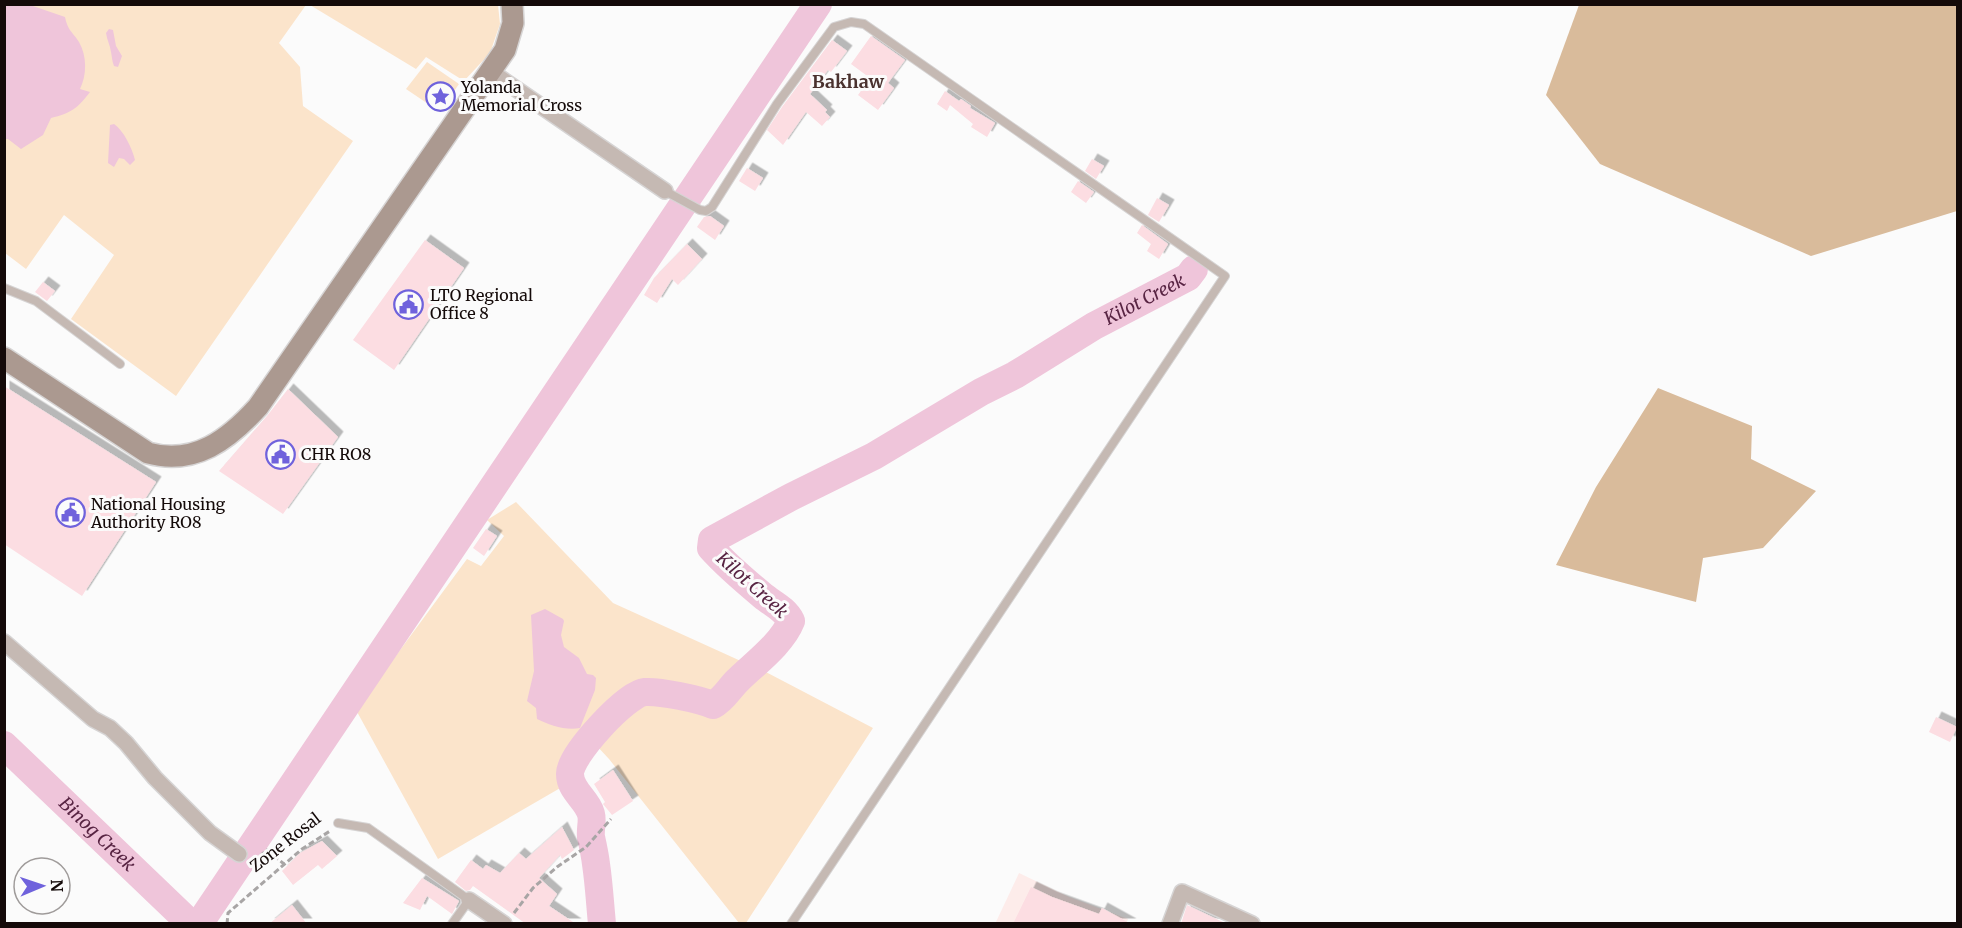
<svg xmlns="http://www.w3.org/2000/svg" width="1962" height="928" viewBox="0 0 1962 928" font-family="Merriweather,serif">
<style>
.built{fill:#fdecea}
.green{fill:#fbe4cb}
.forest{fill:#d9bb9b}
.water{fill:#efc5da}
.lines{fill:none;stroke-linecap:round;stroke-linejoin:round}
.river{stroke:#efc5da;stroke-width:28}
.building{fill:#fcdde2;filter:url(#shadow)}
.lane-casing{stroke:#d6d4d4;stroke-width:10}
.street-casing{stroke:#d6d4d4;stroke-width:18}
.secondary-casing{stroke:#d6d4d4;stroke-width:24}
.path{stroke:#a8a5a5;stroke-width:3;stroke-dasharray:6 3;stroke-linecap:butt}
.lane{stroke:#c5b9b3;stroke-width:8}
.street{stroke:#c5b9b3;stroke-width:15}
.secondary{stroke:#ab9990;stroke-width:21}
.labels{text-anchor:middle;stroke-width:6;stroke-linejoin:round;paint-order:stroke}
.poi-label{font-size:16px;fill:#140a09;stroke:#fbfbfb;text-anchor:start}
.street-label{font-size:16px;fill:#140a09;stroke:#fbfbfb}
.neighbourhood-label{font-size:18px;font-weight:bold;fill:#4a322f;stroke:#fbfbfb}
.water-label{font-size:18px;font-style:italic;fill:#582443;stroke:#fbfbfb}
</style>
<defs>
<filter id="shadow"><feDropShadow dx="5.5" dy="-5.5" stdDeviation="0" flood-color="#0004"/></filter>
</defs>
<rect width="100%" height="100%" fill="#fbfbfb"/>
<path class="built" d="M1019,873l50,24 59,22 -2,5h-131z"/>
<g class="green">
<path d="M4,5h302l-27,38 21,24 3,39 50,35 -177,255 -105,-77 43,-64 -50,-40 -38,54 -21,-16z"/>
<path d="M310,5h188l2,19 -10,29 -26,28 -38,-24 -10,12z"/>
<path d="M427,62l32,22 -19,28 -34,-23z"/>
<path d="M516,502l97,101 130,59 -29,30 -74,-9c-27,10 -68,61 -83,87l5,17 -124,72 -82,-149 111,-151 14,7 23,-30 -17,-16z"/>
<path d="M762,670l111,58 -127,195h-7l-130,-164 -13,-14 21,-23 29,-22 68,15 12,-6z"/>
</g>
<g class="forest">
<path d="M1579,5h378v206l-146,45 -211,-92 -54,-69z"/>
<path d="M1658,388l94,38 -1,33 65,32 -53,57 -60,10 -7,44 -140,-37 40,-78z"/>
</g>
<g class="water">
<path d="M5,4l25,1 35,12c3,14 7,14 14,25 8,14 8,33 1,47l10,3c-13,17 -19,21 -39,26l-8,17 -22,14 -13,-10h-3z"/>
<path d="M109,29l4,1 3,16 6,10 -4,11 -4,-1c-2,-5 -2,-9 -3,-14 -1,-7 -4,-12 -5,-19z"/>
<path d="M114,124c10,7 18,24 21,36l-5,5 -6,-6 -5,-1 -5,9 -6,-4 2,-38z"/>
<path d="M545,609l18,10 1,2 -3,14 3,12 15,11 8,16 6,1 3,3 -1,12 -15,38c-14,3 -31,-3 -43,-9l-1,-11 -9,-7 7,-30 -3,-56z"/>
</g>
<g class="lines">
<g class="river">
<path id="s1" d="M4,745l187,179"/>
<path d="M199,924l619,-920"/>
<path id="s2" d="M602,924c-2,-20 -3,-40 -6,-60 -1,-9 -3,-18 -5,-27 -1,-8 2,-16 0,-23 -4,-15 -21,-23 -21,-40 -1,-18 56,-80 75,-82 15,-1 53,7 68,13 10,-5 16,-16 24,-24 17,-17 45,-37 54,-60 -6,-12 -18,-17 -28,-25 -18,-15 -36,-30 -52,-48l1,-8 79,-43 83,-41 107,-64 34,-17 79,-49 94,-49 6,-8"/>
</g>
</g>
<g class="building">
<path d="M871,36l34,24 -17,23 6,5 -16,22 -20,-15 12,-17 -19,-14z"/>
<path d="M832,40l15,11 -16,21 -3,-2 -18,24 17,16 -2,2 5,5 -8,9 -16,-14 -23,33 -16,-15 15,-23z"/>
<path d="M945,91l14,10 2,-2 10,7 -1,2 25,15 -8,14 -16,-10 2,-3 -23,-19 -3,6 -10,-7z"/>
<path d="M1092,159l12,7 -8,13 -11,-8z"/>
<path d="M747,168l16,10 -8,13 -16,-10z"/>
<path d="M1078,181l16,11 -8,11 -15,-11z"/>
<path d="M1157,198l12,7 -10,17 -11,-7z"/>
<path d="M710,216l14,10 -9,14 -18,-13 7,-10z"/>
<path d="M1142,225l26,19 -9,15 -12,-8 4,-7 -14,-11z"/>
<path d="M425,240l39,28 -70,102 -41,-30z"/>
<path d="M687,244l15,15 -24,26 -6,-6 -15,24 -13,-8 10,-17z"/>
<path d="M43,282l12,9 -8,10 -12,-9z"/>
<path d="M4,386l152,96 -74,114 -78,-52z"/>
<path d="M288,389l50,48 -55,77 -64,-43 48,-55z"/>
<path d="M486,529l11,7 -13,20 -11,-8z"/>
<path d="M1936,717l21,10 -7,15 -21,-10z"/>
<path d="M613,770l20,31 -21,14 -9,-11 2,-2 -11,-18z"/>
<path d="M562,827l12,23 -12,9 -2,-4 -21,23 18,16 -8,12 27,18h-50l-53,-38 -3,4 -4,1 -11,-9 16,-22 12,9 3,-4 14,8 19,-20 7,6z"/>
<path d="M322,841l15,15 -15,13 -4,-4 -25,20 -11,-14 18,-18z"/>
<path d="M422,878l37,23 -7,13 -25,-18 -7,14 -17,-7z"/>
<path d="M1031,887l21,10 47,17 3,-6 29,16h-118z"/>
<path d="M292,905l15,19h-38z"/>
<path d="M1187,905l40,19h-46z"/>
</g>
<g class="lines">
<defs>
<g id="lane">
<path d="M665,191l35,19 6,1 6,-4 65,-103 57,-77 17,-5 13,2 361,252 -434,648"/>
<path d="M4,288l32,13 84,63"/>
<path d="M338,823l30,5 101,72 -17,24"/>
</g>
<g id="street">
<path d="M490,71l175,120"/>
<path d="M4,642l89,77 17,9 16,15 29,35 55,55 29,21"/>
<path d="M469,900l35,24"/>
<path d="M1170,924l12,-32 70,32"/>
</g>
<path id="secondary" d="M4,358l144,95c47,13 81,-14 110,-46l247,-357 8,-27 -1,-19"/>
</defs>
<use href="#lane" class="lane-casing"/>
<use href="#street" class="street-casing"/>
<use href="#secondary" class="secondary-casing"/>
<g class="path">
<path d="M253,862l14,-12 17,14"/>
<path d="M514,913l19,-25 24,-21 29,-20 25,-28"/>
<path d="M227,924l1,-11 74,-64 28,-18"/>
</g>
<use href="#lane" class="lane"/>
<use href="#street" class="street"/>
<use href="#secondary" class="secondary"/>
</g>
<defs>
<symbol id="sight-ring" viewBox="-11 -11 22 22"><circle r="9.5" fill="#fbfbfb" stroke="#6f62dc" stroke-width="1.5"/><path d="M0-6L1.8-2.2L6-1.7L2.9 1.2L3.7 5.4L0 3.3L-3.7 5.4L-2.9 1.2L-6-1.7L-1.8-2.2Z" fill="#6f62dc"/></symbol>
<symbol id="civic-ring" viewBox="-11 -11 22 22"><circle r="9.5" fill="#fbfbfb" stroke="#6f62dc" stroke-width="1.5"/><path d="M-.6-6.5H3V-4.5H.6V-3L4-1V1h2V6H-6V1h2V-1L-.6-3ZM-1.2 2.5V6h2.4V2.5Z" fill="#6f62dc"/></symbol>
</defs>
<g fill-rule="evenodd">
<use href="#sight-ring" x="424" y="80" width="33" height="33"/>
<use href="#civic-ring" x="392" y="288" width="33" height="33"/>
<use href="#civic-ring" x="264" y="438" width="33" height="33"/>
<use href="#civic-ring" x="54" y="496" width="33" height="33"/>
</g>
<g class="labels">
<g class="poi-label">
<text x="461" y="93">Yolanda<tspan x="461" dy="18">Memorial Cross</tspan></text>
<text x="430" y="301">LTO Regional<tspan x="430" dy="18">Office 8</tspan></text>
<text x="301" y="460">CHR RO8</text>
<text x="91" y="510">National Housing<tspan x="91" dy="18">Authority RO8</tspan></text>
</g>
<g class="street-label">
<text transform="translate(285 842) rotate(-38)" y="6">Zone Rosal</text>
</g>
<g class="neighbourhood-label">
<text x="848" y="88">Bakhaw</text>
</g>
<g class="water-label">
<text dy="6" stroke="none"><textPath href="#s2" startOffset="1068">Kilot Creek</textPath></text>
<text transform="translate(752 585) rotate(42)" y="6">Kilot Creek</text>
<text dy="6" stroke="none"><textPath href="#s1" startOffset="129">Binog Creek</textPath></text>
</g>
</g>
<rect width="1962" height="928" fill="none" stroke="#140a09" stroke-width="12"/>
<g transform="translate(42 886) rotate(88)"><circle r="28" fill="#fbfbfb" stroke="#9f9b9a" stroke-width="1.5"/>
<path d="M0-4.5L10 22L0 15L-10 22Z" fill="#6f62dc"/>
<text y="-9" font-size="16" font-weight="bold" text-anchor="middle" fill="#140a09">N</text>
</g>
</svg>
